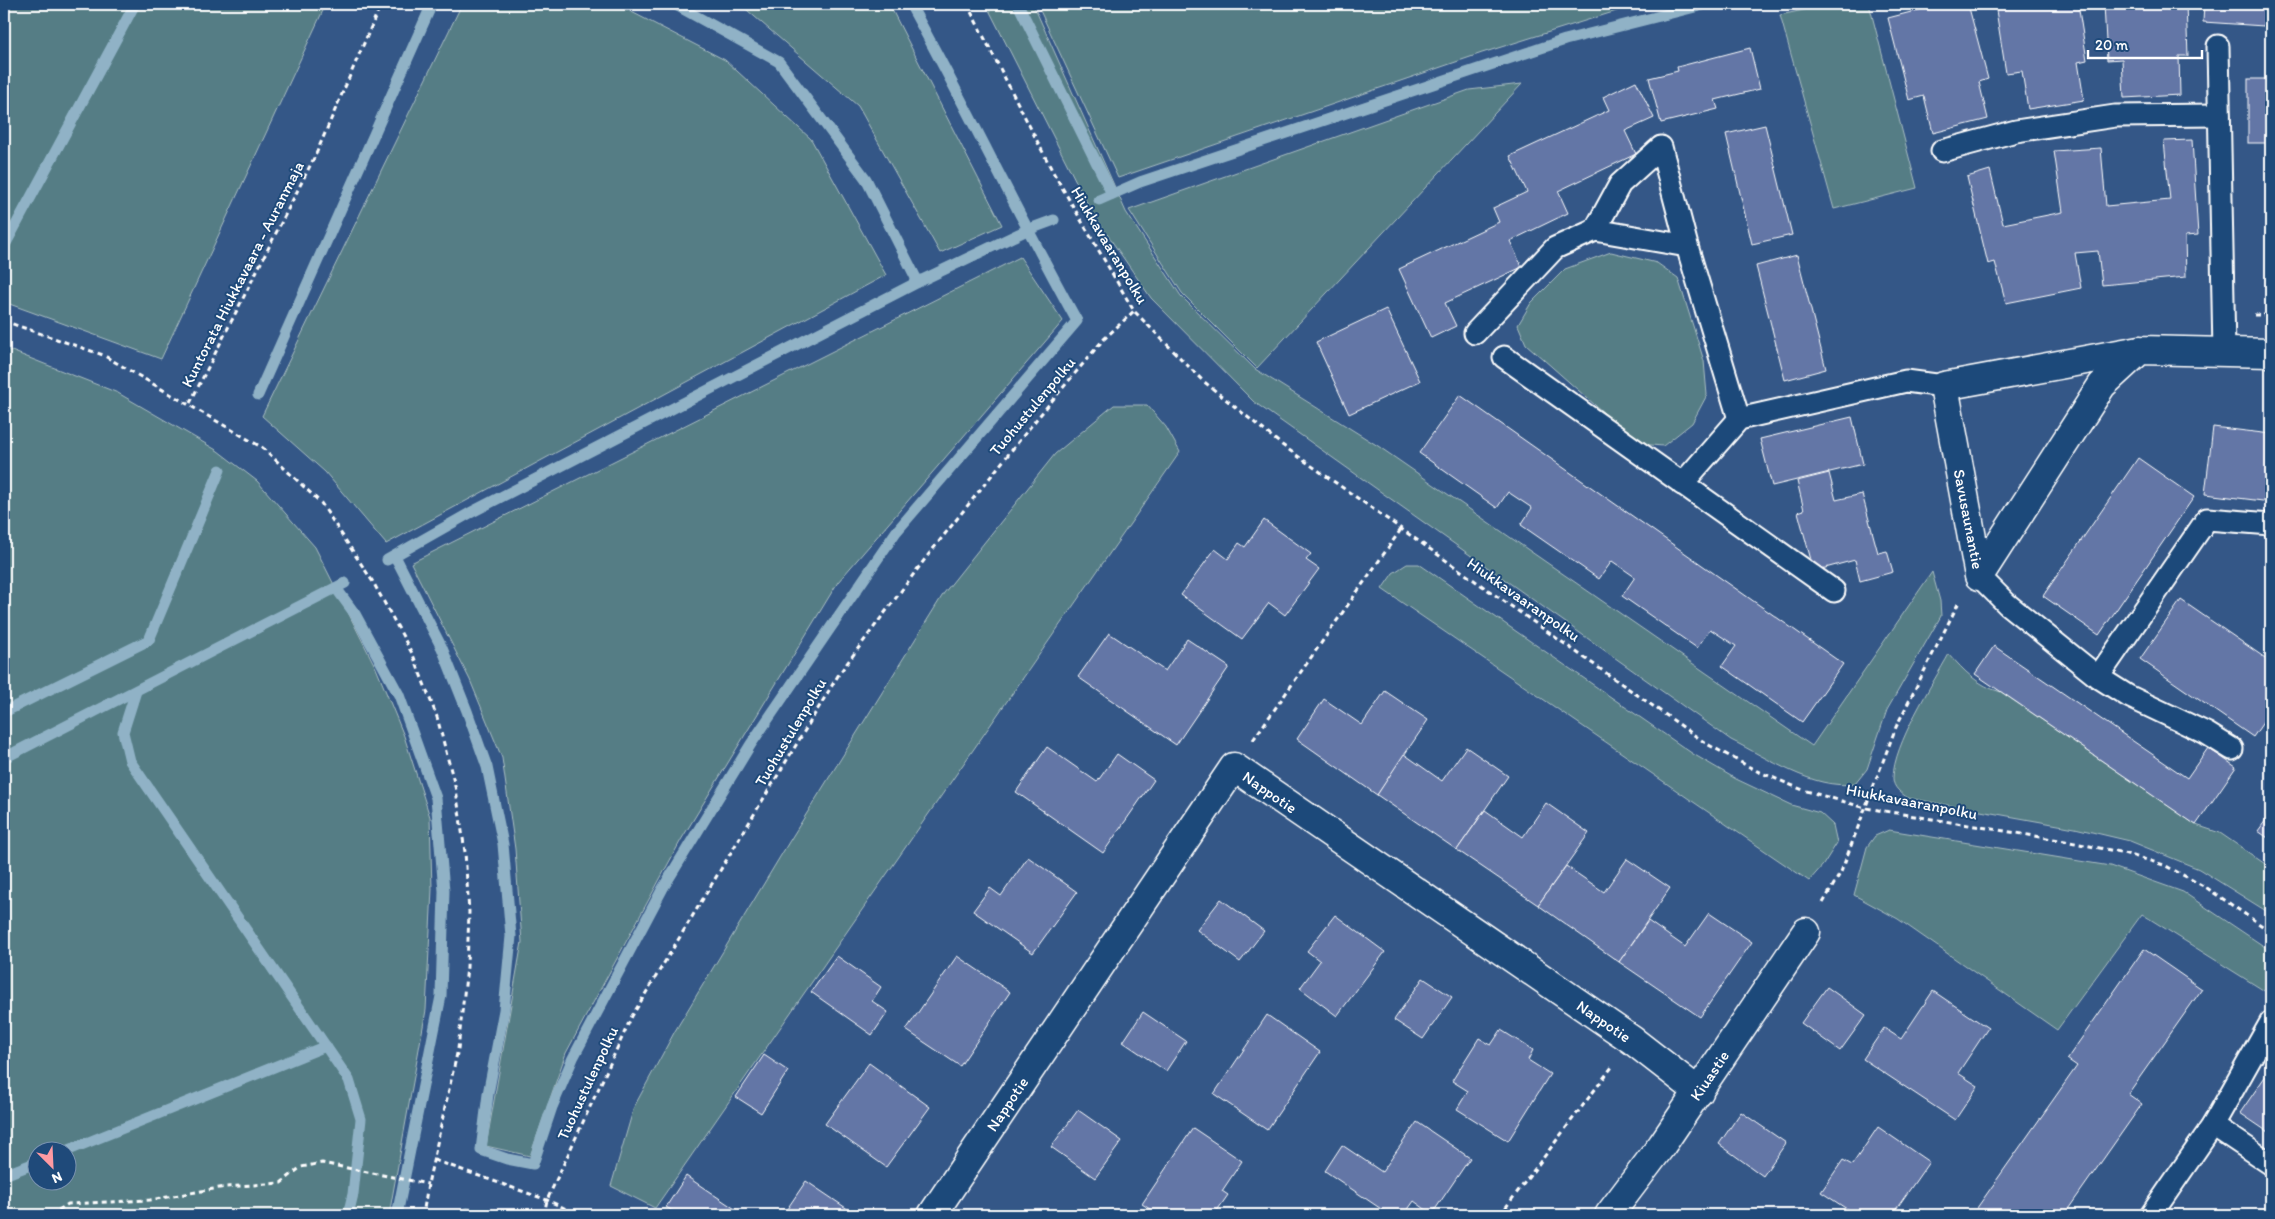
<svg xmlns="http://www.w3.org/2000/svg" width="2275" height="1219" viewBox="0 0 2275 1219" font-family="Itim,sans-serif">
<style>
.green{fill:#547d85;stroke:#aabec2;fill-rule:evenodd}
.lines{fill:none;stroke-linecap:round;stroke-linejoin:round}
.stream{stroke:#90b2c6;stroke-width:11}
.building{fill:#6476a6;stroke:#fff}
.lane-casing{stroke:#fff;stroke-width:25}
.street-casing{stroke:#fff;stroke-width:31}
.path{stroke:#fff;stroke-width:3;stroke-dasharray:5 4;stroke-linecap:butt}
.lane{stroke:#1f4a7a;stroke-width:21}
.street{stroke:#1f4a7a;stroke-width:28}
.labels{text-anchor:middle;stroke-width:4;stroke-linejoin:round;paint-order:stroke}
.street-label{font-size:16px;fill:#fff;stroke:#1f4a7a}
</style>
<rect width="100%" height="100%" fill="#345787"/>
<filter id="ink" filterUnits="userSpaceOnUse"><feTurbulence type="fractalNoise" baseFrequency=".02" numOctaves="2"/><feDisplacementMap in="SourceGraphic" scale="10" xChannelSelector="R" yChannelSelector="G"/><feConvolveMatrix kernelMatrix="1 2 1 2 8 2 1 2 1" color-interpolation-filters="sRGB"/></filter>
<g filter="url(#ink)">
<g class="green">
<path d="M4,4h322l-165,355 -157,-57z"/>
<path d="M462,4h154l109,56 86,79 75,136 -500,269 -61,-72 -63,-56z"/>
<path d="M740,4h149l113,221 -62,28 -82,-147z"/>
<path d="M986,4h47l93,208 55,84 74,73 123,77 434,300 120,-174 8,29 1,15 -54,94 -20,59 -12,15c-42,6 -87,-26 -124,-44l-477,-338 -103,-104 -60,-87z"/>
<path d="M1037,4h602l-157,49 -364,125z"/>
<path d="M1832,4h37l48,184 -83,21 -54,-194z"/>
<path d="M1522,84l-265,284 -75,-75 -53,-83 340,-120z"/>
<path d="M1611,252l46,11 21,15 26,83 3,34 -15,28 -29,23 -24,-2 -113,-100 -8,-19 13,-22 34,-34z"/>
<path d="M1020,257l43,64 -225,261 -157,258 -115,213 -36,103 -44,-10 36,-204 -7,-93 -13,-91 -32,-78 -59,-117z"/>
<path d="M4,348l114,45 100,58 39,30 58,66 61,121 28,68 26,81 2,72 -6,121 -37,205h-385zM38,1152h30v30h-30z"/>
<path d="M1114,405h33l19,22 14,25 -525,756 -44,-22 23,-79 41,-76 114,-189 155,-249 111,-139z"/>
<path d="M1407,564h12l274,190 43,25 55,26 29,8 13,12 4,18 -14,22 -14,16 -427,-292 11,-16z"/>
<path d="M1949,654c15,17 29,32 52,38l195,133 24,8 51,35v46l-72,-45 -69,-28 -55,-13 -167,-30c-7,-5 -15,-10 -15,-20 0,-33 40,-95 56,-124z"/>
<path d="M1889,830l221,36 73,26 88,59v44l-129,-81 -85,116 -159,-111 -44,-24 13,-48 8,-11z"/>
</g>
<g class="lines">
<g class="stream">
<path d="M674,4l105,58 87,117 52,103"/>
<path d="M1018,4l94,190"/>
<path d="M1099,200l41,-18 425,-142 142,-36"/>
<path d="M4,247l131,-243"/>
<path d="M258,395l174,-391"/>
<path d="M395,556l47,92 25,63 20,56 16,77 8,92 -7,74 -16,84 -7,56 26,9 26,5 19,-57 21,-49 90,-170 88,-144 145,-212 181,-211c-58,-104 -109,-212 -167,-317"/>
<path d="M387,560l83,-47 448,-231 109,-52 27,-10"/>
<path d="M336,588l19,26 44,81 37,103 8,93 -3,105 -44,219"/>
<path d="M136,691l-13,41 7,29 219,319 12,39 -8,75 -5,21"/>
<path d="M4,712l145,-72 71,-170"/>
<path d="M4,758l341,-175"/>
<path d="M64,1152l262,-106"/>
<path d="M4,1175l34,-13"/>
<path d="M467,1215v-2l15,2"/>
</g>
</g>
<g class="building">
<path d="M1942,4h26l20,75 -9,3 9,37 -55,14 -9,-37 -15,4 -21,-82z"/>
<path d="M1995,4h83l9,56 -9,2 6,38 -56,9 -6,-38 -16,2z"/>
<path d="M2104,4h82l2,52h-9l1,39 -56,3 -2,-39 -15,1z"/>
<path d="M2204,4h62l-2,22 -61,-4z"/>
<path d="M1750,48l10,41 -45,11 3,9 -57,14 -12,-45 29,-7 -1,-4z"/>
<rect x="2248" y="79" width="23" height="64"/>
<path d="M1636,81l18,37 -29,13 11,23 -78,37 10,22 -58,28 12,26 -77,36 11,23 -25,12 -32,-69 100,-47 -6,-14 34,-16 -17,-36 99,-46 -6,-13z"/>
<path d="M1765,125l27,110 -40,9 -26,-110z"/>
<path d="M2192,140l6,95 -13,1 1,41 -84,8 -4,-34 -23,2 6,35 -75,15 -11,-41 -7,2 -21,-87 23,-7 13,54 60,-12 -9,-61 47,-3 5,58 64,-6 -6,-59z"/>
<path d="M1797,255l29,114 -41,11 -29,-114z"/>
<path d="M1386,309l34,72 -71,33 -33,-72z"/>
<path d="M1460,395l383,269 -41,58 -80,-56 14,-20 -26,-17 -13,19 -75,-52 13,-19 -23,-16 -13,18 -78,-54 11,-17 -24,-16 -11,16 -78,-55z"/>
<path d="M1852,417l11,47 -91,22 -12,-47z"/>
<path d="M2213,427l58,7v68l-66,-8z"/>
<path d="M2138,458l56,39 -95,138 -56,-39z"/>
<path d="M1829,473l7,27 26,-6 16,59 9,-2 6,21 -33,9 -5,-21 -41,11 -16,-59 6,-2 -7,-29z"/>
<path d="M1264,520l47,34 -5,6 13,9 -34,46 -16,-12 -27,36 -61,-44 34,-46 13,10 11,-16 6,4z"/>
<path d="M2181,600l90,62v49l-18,26 -113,-78z"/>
<path d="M1109,633l56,38 22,-32 42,28 -53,78 -98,-68z"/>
<path d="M1994,646l193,132 21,-30 28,19 -40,58 -221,-151z"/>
<path d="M1385,691l43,29 -51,75 -80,-56 27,-40 38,26z"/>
<path d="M1047,747l50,35 20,-28 37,26 -51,73 -87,-61z"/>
<path d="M1466,747l42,29 -51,74 -80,-55 27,-41 38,27z"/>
<path d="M1546,803l43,30 -51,72 -81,-55 28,-40 38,27z"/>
<path d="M2271,813v27l-13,-9z"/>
<path d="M1028,857l49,35 -44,61 -60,-42 17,-23 11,8z"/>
<path d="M1627,859l43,29 -51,74 -81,-57 28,-39 38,26z"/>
<path d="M1221,899l43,32 -24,31 -43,-32z"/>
<path d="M1709,913l43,29 -52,75 -81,-55 29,-41 37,26z"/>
<path d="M1335,915l50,37 -48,64 -37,-28 20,-27 -13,-10z"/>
<path d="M2144,949l58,40 -74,105 14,10 -78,111h-92l105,-149 -10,-7z"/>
<path d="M837,956l44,31 -9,14 16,11 -16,23 -61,-43z"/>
<path d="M957,956l53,36 -50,74 -54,-36z"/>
<path d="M1423,978l29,19 -29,42 -29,-19z"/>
<path d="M1827,987l39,28 -26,36 -39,-28z"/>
<path d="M1933,991l55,37 -30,45 20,13 -23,34 -92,-61 21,-31 17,11z"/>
<path d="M1143,1012l43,29 -20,30 -43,-29z"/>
<path d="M1267,1015l53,37 -53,78 -53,-36z"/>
<path d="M1501,1030l32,20 -5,10 22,14 -42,67 -51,-32 11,-18 -16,-10 27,-43 12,7z"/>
<path d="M764,1055l24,16 -27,42 -25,-16z"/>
<path d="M869,1063l61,44 -44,60 -61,-43z"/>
<path d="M2271,1068v66l-31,-21z"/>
<path d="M1078,1110l44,31 -27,37 -44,-31z"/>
<path d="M1741,1112l45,31 -23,33 -44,-32z"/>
<path d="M1417,1122l53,36 -38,56 -18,-13 -10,14h-14l-65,-44 17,-26 40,27z"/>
<path d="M1878,1127l51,35 -37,53h-36l-35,-23 22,-32 9,5z"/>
<path d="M1193,1128l49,33 -20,30 6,4 -14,20h-55l-17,-11z"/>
<path d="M686,1176l58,39h-65l-13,-8z"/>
<path d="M806,1181l49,33 -1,1h-71z"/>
</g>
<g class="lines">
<defs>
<g id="lane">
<path d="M2218,46l6,306"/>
<path d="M1942,151l74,-20 99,-15 104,-1"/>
<path d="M1595,230l25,-46 41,-37 26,99"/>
<path d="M1475,333l80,-85 40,-18 92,16 52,173"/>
<path d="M1504,357l330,234"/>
<path d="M1682,484l57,-65 167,-38 38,5"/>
<path d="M1979,576l28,28 91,73 30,19 78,37 26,16"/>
<path d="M2098,677l109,-158 64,5"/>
<path d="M2213,1125l58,-103"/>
<path d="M2151,1215l62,-90 58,39"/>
</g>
<g id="street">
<path d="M2140,350l-38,35 -123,191 -35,-190 196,-36 131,3"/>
<path id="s1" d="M932,1215l302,-448 398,273 67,52"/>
<path id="s2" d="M1609,1215l53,-70 144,-213"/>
</g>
</defs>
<use href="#lane" class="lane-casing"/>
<use href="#street" class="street-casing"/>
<g class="path">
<path d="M967,4l86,168 81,139 68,69 80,65 425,299 50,27 46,19 63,18 199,33 55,11 44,13 43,23 64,44"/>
<path d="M2254,315h17"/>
<path d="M4,321l99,34 160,93 58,55 52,79 40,73 24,62 19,73 9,62 4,60 -2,55 -9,82 -30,135 -5,31"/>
<path d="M190,403l126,-249 65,-150"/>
<path d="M1253,740l149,-212"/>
<path d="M1823,903l18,-31 55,-145 63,-125"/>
<path d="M434,1160l113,40 32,15"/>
<path d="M51,1215l17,-11 82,-4 75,-13 56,-4 20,-16 21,-4 106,21"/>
<path d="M544,1215l3,-15 85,-184 207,-342 86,-115 110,-138 68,-81 31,-29"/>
<path d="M1500,1215l112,-148"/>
</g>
<use href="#lane" class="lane"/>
<use href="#street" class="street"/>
</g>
</g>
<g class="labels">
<g class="street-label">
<text transform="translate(1110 245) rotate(59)" y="6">Hiukkavaaranpolku</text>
<text transform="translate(242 274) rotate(-63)" y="6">Kuntorata Hiukkavaara - Auranmaja</text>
<text transform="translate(1032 406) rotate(-50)" y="6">Tuohustulenpolku</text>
<text transform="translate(1969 519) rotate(79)" y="6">Savusaunantie</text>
<text transform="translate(1524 599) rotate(35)" y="6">Hiukkavaaranpolku</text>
<text transform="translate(790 732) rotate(-59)" y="6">Tuohustulenpolku</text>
<text dy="6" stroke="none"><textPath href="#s1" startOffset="584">Nappotie</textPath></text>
<text transform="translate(1912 801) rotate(11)" y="6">Hiukkavaaranpolku</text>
<text dy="6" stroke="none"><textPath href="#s1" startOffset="989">Nappotie</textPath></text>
<text dy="6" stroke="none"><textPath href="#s2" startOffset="172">Kiuastie</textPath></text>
<text transform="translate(587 1083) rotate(-65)" y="6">Tuohustulenpolku</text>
<text dy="6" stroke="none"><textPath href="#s1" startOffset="134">Nappotie</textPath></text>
</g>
</g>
<rect width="2275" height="1219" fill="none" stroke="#1f4a7a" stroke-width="20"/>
<rect x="10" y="10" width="2255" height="1199" fill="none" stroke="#fff" stroke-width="2" filter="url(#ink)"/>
<g transform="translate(52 1166) rotate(156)"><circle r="24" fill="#1f4a7a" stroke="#7992af"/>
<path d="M0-4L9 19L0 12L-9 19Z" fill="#ff9aa2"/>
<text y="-8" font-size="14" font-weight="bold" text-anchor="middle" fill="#ffffff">N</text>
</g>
<path d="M2088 50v8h114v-8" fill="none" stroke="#ffffff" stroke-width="2.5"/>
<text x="2095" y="50" font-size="15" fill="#ffffff" stroke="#1f4a7a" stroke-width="4" paint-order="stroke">20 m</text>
</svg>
